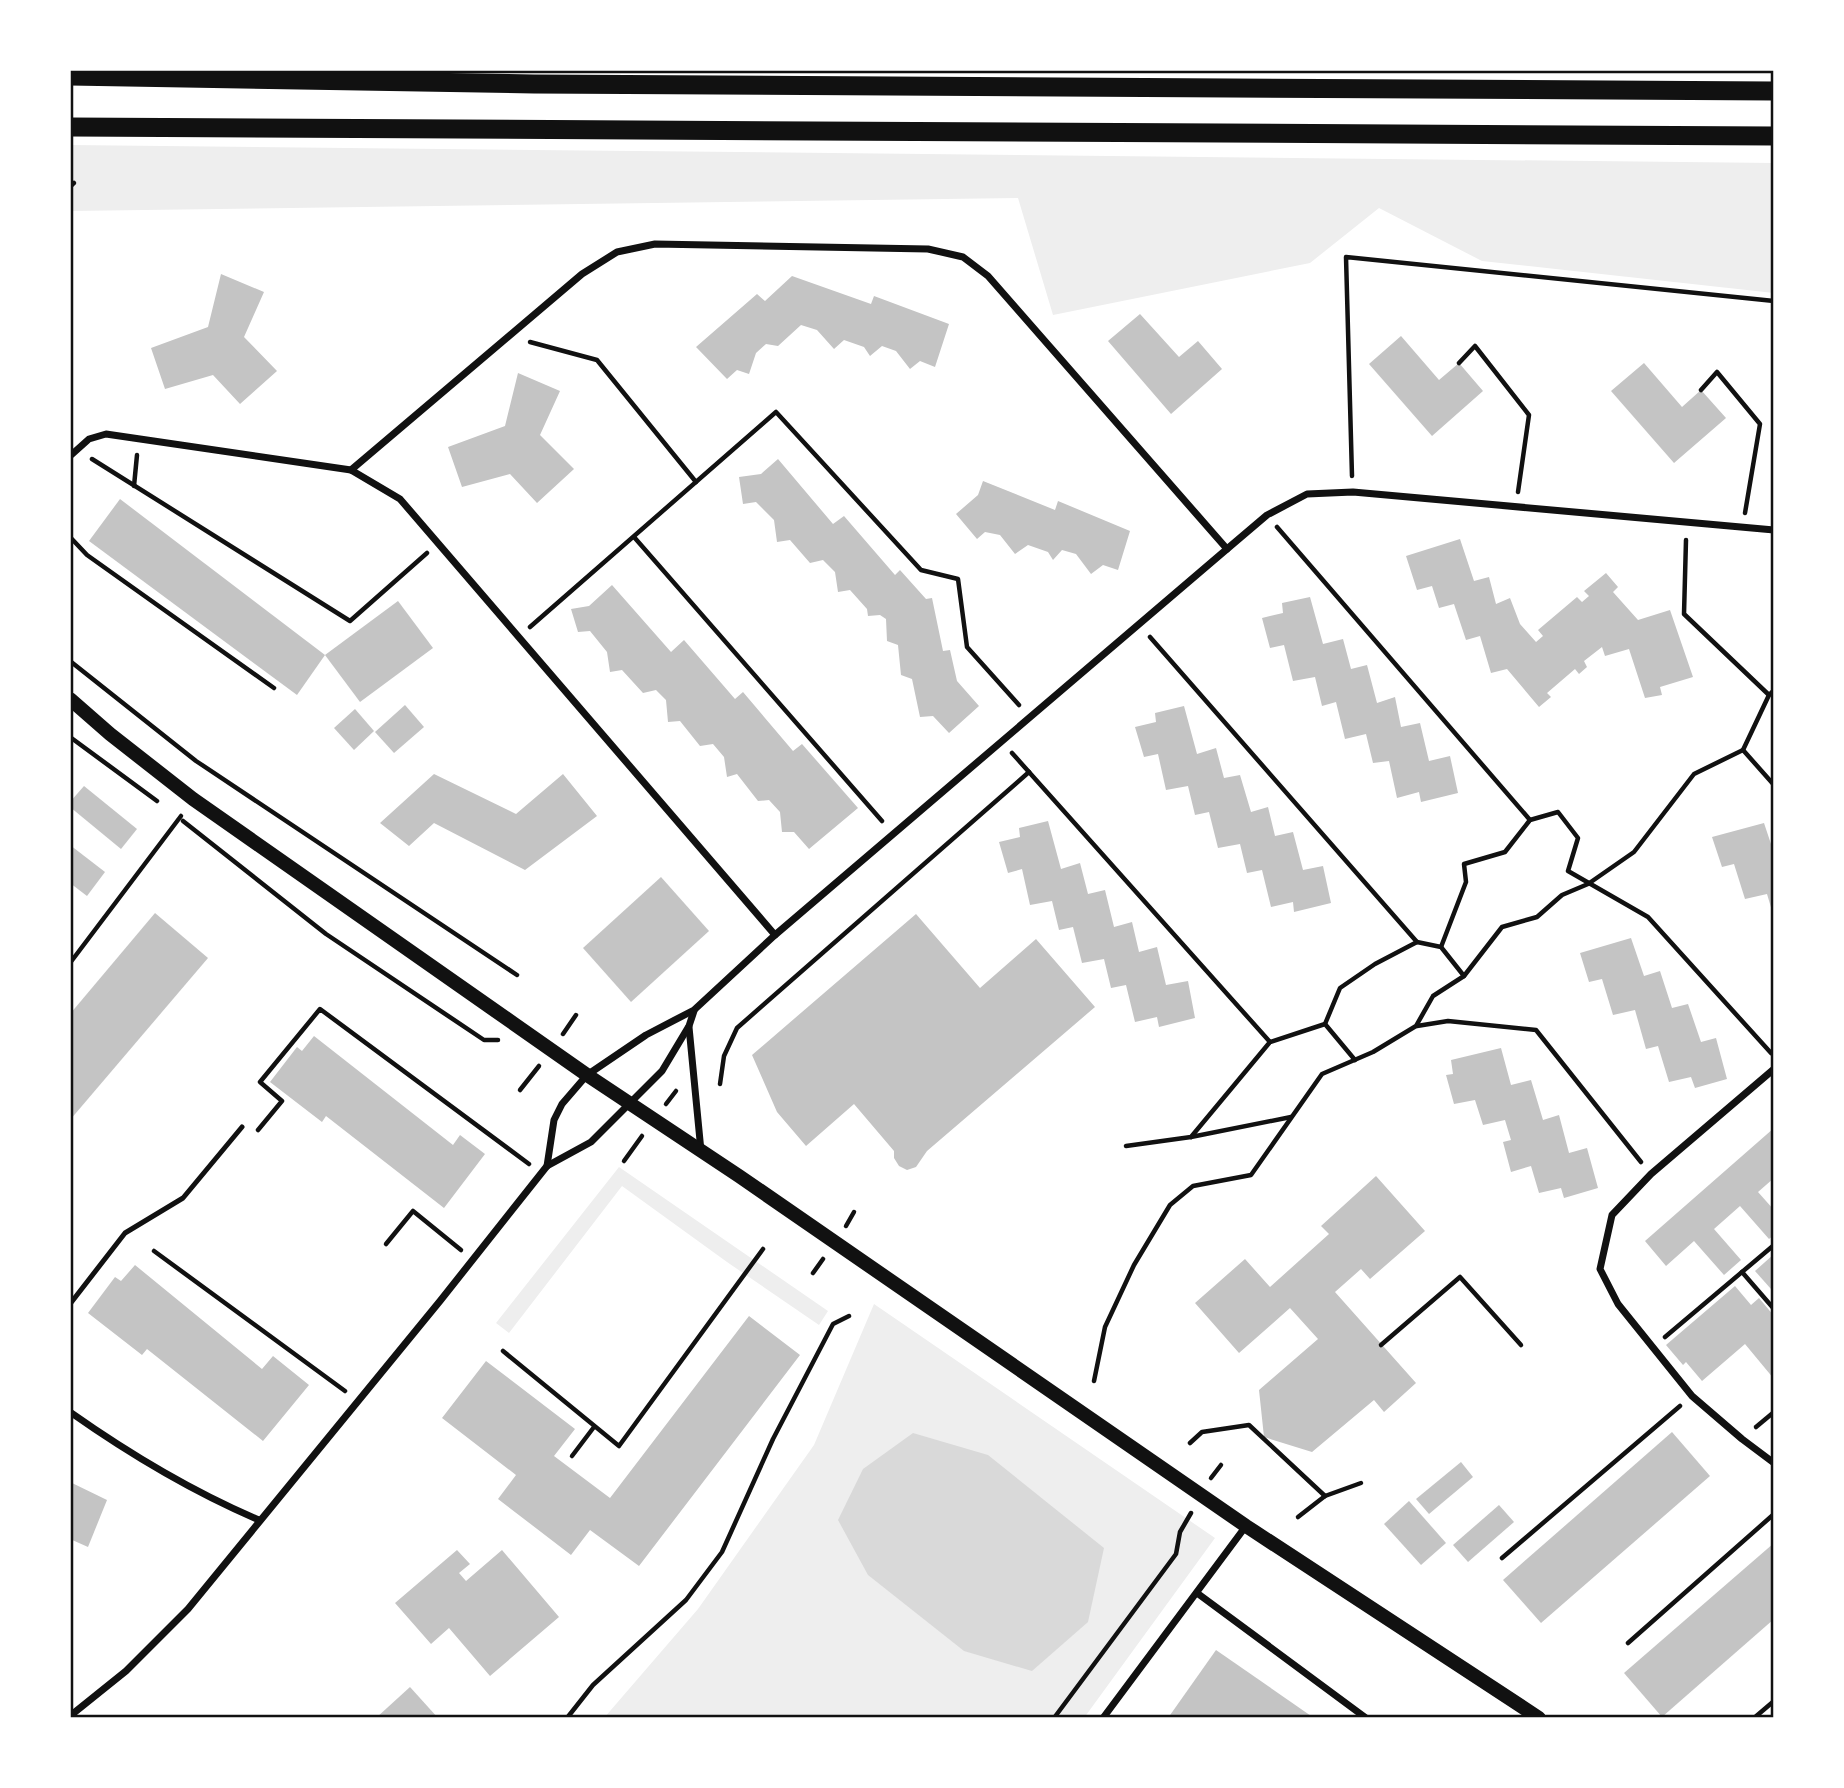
<svg xmlns="http://www.w3.org/2000/svg" width="1844" height="1788" viewBox="0 0 1844 1788" font-family="Signika,sans-serif">
<style>
.green{fill:#eee}
.water{fill:#d9d9d9}
.building{fill:#c4c4c4}
.lines{fill:none;stroke-linecap:round;stroke-linejoin:round}
.path{stroke:#111;stroke-width:4.5}
.service{stroke:#111;stroke-width:5}
.minor{stroke:#111;stroke-width:7}
.secondary{stroke:#111;stroke-width:14}
.trunk{stroke:#111;stroke-width:19}
.neatline{fill:none;stroke:#111;stroke-width:2.5}
</style>
<rect width="100%" height="100%" fill="#fff"/>
<g class="green">
<path d="M70,145l1704,18v130l-292,-32 -103,-53 -69,55 -257,52 -35,-117 -948,13z"/>
<path d="M619,1167l209,144 -9,14 -92,-63 -105,-76 -113,147 -13,-10z"/>
<path d="M874,1304l341,234 -131,180h-480l94,-109 116,-164z"/>
</g>
<path class="water" d="M913,1433l75,22 116,93 -16,74 -56,49 -68,-20 -96,-76 -30,-55 25,-51z"/>
<g class="building">
<path d="M221,274l43,18 -20,45 33,34 -37,33 -27,-29 -48,14 -14,-41 57,-21z"/>
<path d="M792,276l79,28 3,-8 75,28 -14,43 -15,-6 -10,8 -14,-18 -14,-5 -12,10 -6,-9 -20,-7 -10,9 -17,-19 -16,-5 -23,21 -12,-2 -10,9 -7,21 -12,-4 -10,9 -31,-32 61,-53 8,7z"/>
<path d="M1140,314l39,43 19,-16 24,28 -51,45 -63,-73z"/>
<path d="M1401,336l38,44 20,-17 24,28 -51,45 -63,-72z"/>
<path d="M1644,363l38,44 19,-17 25,28 -52,45 -63,-72z"/>
<path d="M518,373l42,18 -20,44 34,34 -37,34 -27,-29 -48,13 -14,-40 57,-21z"/>
<path d="M778,459l55,65 11,-8 51,59 5,-5 26,29 6,-1 11,53 7,-1 7,31 22,25 -30,27 -16,-17 -13,1 -8,-38 -11,-4 -3,-30 -11,-4 -1,-22 -6,-4 -12,1 -1,-7 -17,-19 -12,2 -3,-20 -12,-12 -13,3 -20,-23 -13,2 -3,-22 -18,-18 -13,2 -4,-27 22,-3z"/>
<path d="M983,481l72,29 3,-9 72,30 -12,39 -15,-5 -12,9 -15,-20 -14,-4 -9,10 -5,-8 -20,-7 -13,9 -15,-19 -15,-3 -8,7 -21,-25 22,-19z"/>
<path d="M120,499l205,156 -28,40 -208,-154z"/>
<path d="M1460,539l14,42 15,-4 7,27 14,-6 10,26 16,18 7,-6 -5,-6 39,-33 5,5 7,-6 -5,-5 22,-18 12,14 -5,5 25,28 32,-10 23,67 -33,10 2,8 -17,3 -16,-49 -24,7 -3,-9 -18,14 3,6 -8,7 -4,-5 -28,24 4,4 -12,10 -32,-38 -16,4 -11,-37 -14,4 -12,-36 -15,4 -7,-22 -15,4 -11,-34z"/>
<path d="M612,585l59,67 13,-12 51,59 8,-7 50,59 9,-7 56,64 -49,41 -15,-17h-12l-2,-20 -11,-12 -11,1 -21,-27 -10,3 -3,-20 -11,-13 -13,2 -20,-25 -12,1 -2,-22 -10,-10 -13,3 -21,-23 -12,2 -3,-20 -17,-21 -12,1 -7,-23 18,-3z"/>
<path d="M1310,597l13,47 20,-5 8,30 16,-4 10,38 18,-6 6,30 19,-4 9,38 21,-5 8,37 -37,9 -2,-10 -22,6 -8,-37 -16,2 -7,-29 -21,5 -9,-37 -14,4 -7,-29 -22,4 -9,-36 -14,3 -8,-30 21,-5 -1,-10z"/>
<path d="M398,601l35,47 -73,54 -35,-47z"/>
<path d="M405,705l19,22 -30,26 -19,-21z"/>
<path d="M1184,706l13,48 19,-6 8,30 16,-3 11,37 17,-5 7,29 18,-4 10,38 20,-4 8,37 -37,9 -1,-10 -22,5 -9,-37 -15,3 -7,-29 -22,4 -9,-36 -14,3 -7,-29 -22,4 -8,-36 -14,3 -9,-30 21,-5 -1,-9z"/>
<path d="M355,709l19,22 -20,19 -20,-22z"/>
<path d="M434,774l82,40 47,-40 34,42 -72,54 -91,-47 -25,23 -29,-23z"/>
<path d="M84,786l53,43 -16,20 -51,-42v-5z"/>
<path d="M1048,821l13,48 19,-6 8,31 17,-4 9,37 18,-5 7,30 18,-5 9,38 22,-4 7,37 -36,9 -2,-10 -22,5 -9,-37 -15,3 -7,-29 -22,4 -9,-36 -14,3 -7,-29 -22,4 -8,-36 -14,4 -9,-31 21,-5 -1,-9z"/>
<path d="M1764,823l10,30 -1,61 -6,-20 -22,5 -11,-35 -12,3 -10,-30z"/>
<path d="M70,845l35,27 -18,24 -17,-13z"/>
<path d="M661,877l48,54 -78,71 -48,-54z"/>
<path d="M155,913l53,45 -138,162v-106z"/>
<path d="M916,914l64,74 56,-49 59,68 -168,144 -11,16 -9,3 -8,-4 -5,-8v-7l-40,-47 -48,42 -29,-34 -25,-57z"/>
<path d="M1631,938l13,38 16,-5 12,37 16,-4 13,38 15,-4 11,41 -32,9 -4,-11 -22,5 -11,-36 -12,3 -11,-39 -22,5 -11,-36 -13,3 -9,-29z"/>
<path d="M314,1036l139,109 7,-10 25,19 -41,54 -118,-92 -4,6 -52,-40 27,-35 5,4z"/>
<path d="M1501,1048l10,37 20,-5 12,40 16,-5 10,38 18,-5 11,40 -34,10 -3,-10 -22,5 -8,-27 -20,6 -8,-30 8,-2 -6,-20 -22,5 -8,-25 -21,4 -8,-29 7,-1 -2,-14z"/>
<path d="M1774,1128v50l-16,14 16,18v25l-5,4 -29,-33 -26,23 27,31 -17,15 -30,-34 -28,25 -21,-25z"/>
<path d="M1376,1176l49,55 -55,48 -9,-10 -26,23 81,91 -32,29 -10,-12 -62,52 -48,-15 -5,-47 59,-51 -28,-31 -51,45 -44,-50 50,-44 25,28 59,-53 -8,-8z"/>
<path d="M1774,1254v32l-3,3 -16,-18z"/>
<path d="M135,1265l127,104 11,-13 36,29 -46,56 -116,-92 -5,6 -54,-42 27,-36 6,4z"/>
<path d="M1735,1286l16,19 8,-7 15,18v63l-29,-35 -43,37 -16,-19 -3,3 -17,-20z"/>
<path d="M749,1316l51,39 -161,211 -49,-36 -19,25 -73,-56 18,-24 -74,-57 44,-57 89,68 -21,27 56,42z"/>
<path d="M1672,1432l38,44 -169,147 -38,-43z"/>
<path d="M1461,1462l12,15 -44,37 -13,-15z"/>
<path d="M70,1482l37,18 -19,47 -18,-8z"/>
<path d="M1409,1501l37,42 -25,22 -37,-41z"/>
<path d="M1499,1505l15,17 -46,40 -15,-17z"/>
<path d="M1774,1543v76l-112,98 -38,-44z"/>
<path d="M457,1550l13,14 -11,9 7,8 36,-31 57,67 -69,59 -41,-48 -18,16 -36,-41z"/>
<path d="M1216,1650l98,68h-146z"/>
<path d="M410,1687l28,31h-62z"/>
</g>
<g class="lines">
<g class="path">
<path d="M70,187l4,-4"/>
<path d="M530,342l67,18 99,122"/>
<path d="M1459,363l16,-17 54,69 -11,77"/>
<path d="M1701,390l16,-18 43,52 -15,89"/>
<path d="M92,459l258,162 77,-68"/>
<path d="M1352,476l-6,-219 428,44"/>
<path d="M134,486l3,-31"/>
<path d="M1277,527l253,293"/>
<path d="M70,537l17,18 187,133"/>
<path d="M634,537l248,284"/>
<path d="M1686,540l-2,74 85,81"/>
<path d="M530,627l246,-215 145,158 37,9 9,68 52,58"/>
<path d="M1150,637l267,305"/>
<path d="M70,661l126,100 321,214"/>
<path d="M70,737l87,64"/>
<path d="M1743,750l31,35"/>
<path d="M1012,753l258,289"/>
<path d="M183,821l143,113 158,106h14"/>
<path d="M1441,947l25,-65 -2,-18 41,-12 25,-32 28,-8 20,26 -10,33 80,46 123,136"/>
<path d="M70,963l111,-147"/>
<path d="M1325,1024l15,-36 35,-24 42,-22 24,5 23,29"/>
<path d="M1417,1026l31,-5 88,9 105,132"/>
<path d="M563,1034l13,-19"/>
<path d="M720,1084l4,-28 13,-28 292,-256"/>
<path d="M520,1090l19,-24"/>
<path d="M666,1104l10,-13"/>
<path d="M258,1130l24,-29 -22,-19 60,-73 209,155"/>
<path d="M1191,1137l79,-95 55,-18 30,36"/>
<path d="M1126,1146l65,-9 100,-20"/>
<path d="M624,1161l18,-25"/>
<path d="M846,1226l8,-14"/>
<path d="M386,1244l27,-33 48,39"/>
<path d="M154,1251l191,140"/>
<path d="M1742,1272l32,37"/>
<path d="M813,1273l10,-14"/>
<path d="M1665,1337l109,-92"/>
<path d="M1381,1345l79,-68 61,68"/>
<path d="M503,1351l116,95 144,-197"/>
<path d="M1094,1381l11,-54 29,-62 36,-60 23,-19 58,-11 71,-101 51,-22 43,-26 17,-30 31,-20 38,-49 35,-10 25,-22 26,-11 46,-32 60,-78 49,-24 26,-55 5,-5"/>
<path d="M1756,1427l18,-15"/>
<path d="M1190,1443l12,-11 47,-7 76,71"/>
<path d="M572,1456l22,-29"/>
<path d="M1211,1478l10,-13"/>
<path d="M1298,1517l27,-21 36,-13"/>
<path d="M1502,1558l178,-152"/>
<path d="M1628,1643l146,-129"/>
<path d="M567,1718l26,-33 93,-85 36,-48 51,-113 60,-115 16,-8"/>
<path d="M1054,1718l122,-164 4,-22 11,-19"/>
<path d="M1754,1718l20,-17"/>
</g>
<path class="service" d="M70,1304l55,-71 58,-35 59,-71"/>
<g class="minor">
<path d="M70,456l19,-17 17,-5 245,36 49,29 375,436"/>
<path d="M351,470l231,-196 35,-22 38,-8 273,5 35,8 25,19 239,273"/>
<path d="M689,1027l12,124"/>
<path d="M1774,1069l-123,105 -39,41 -12,54 18,35 74,92 50,43 32,24"/>
<path d="M547,1166l7,-46 8,-16 25,-29 59,-40 48,-25 81,-75 452,-386 40,-34 40,-21 46,-2 421,38"/>
<path d="M70,1412c61,43 121,79 189,108"/>
<path d="M1197,1593l169,125"/>
<path d="M70,1716l56,-45 62,-62 252,-308 107,-135 44,-24 71,-71 27,-45 5,-15"/>
<path d="M1103,1718l143,-192"/>
</g>
<path class="secondary" d="M70,699l40,35 83,65 394,276 152,101 507,350 293,192"/>
<g class="trunk">
<path d="M70,76l464,8 1240,7"/>
<path d="M70,127l1704,9"/>
</g>
</g>
<rect width="1844" height="1788" fill="none" stroke="#ffffff" stroke-width="144"/>
<rect x="72" y="72" width="1700" height="1644" class="neatline"/>
</svg>
